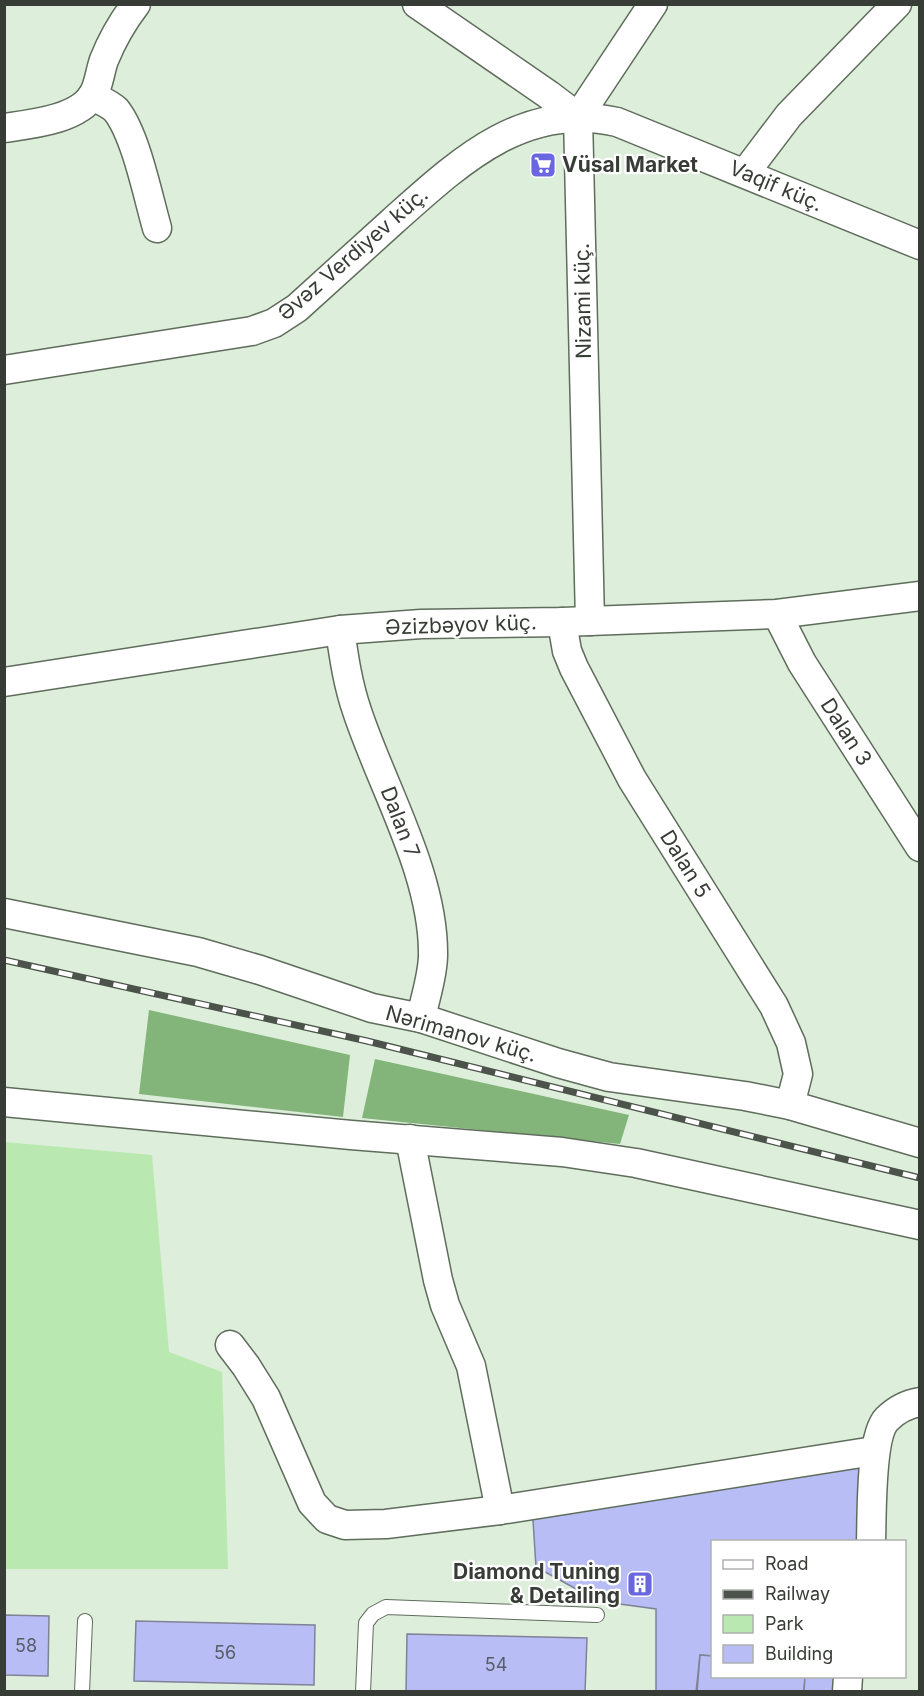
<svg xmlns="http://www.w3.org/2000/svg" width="924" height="1696" viewBox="0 0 924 1696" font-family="Inter,sans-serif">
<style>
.green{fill:#b9e9b0}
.forest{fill:#83b57a}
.building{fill:#b8bdf5;stroke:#808297;stroke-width:1.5}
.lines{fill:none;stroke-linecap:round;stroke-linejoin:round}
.lane-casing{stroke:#5f6d5c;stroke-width:16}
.street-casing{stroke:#5f6d5c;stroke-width:31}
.lane{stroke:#fff;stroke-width:14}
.street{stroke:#fff;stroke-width:28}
.rail-casing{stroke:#4c534b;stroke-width:7}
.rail{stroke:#fff;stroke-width:4.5;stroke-dasharray:14;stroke-linecap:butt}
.labels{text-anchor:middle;stroke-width:4.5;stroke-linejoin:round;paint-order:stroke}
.number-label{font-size:18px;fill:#575d66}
.poi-label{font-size:21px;font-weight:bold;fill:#373d36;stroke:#fff;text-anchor:start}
.street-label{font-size:21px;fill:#373d36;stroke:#fff}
</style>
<rect width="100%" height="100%" fill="#ddeeda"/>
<path class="green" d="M4,1142l148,13 17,197 53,20 6,197h-223z"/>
<g class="forest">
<path d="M149,1010l201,45 -7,62 -204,-23z"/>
<path d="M375,1059l254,56 -9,29 -258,-26z"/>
</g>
<g class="building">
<path d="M874,1460l-8,82h-154v114l-12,-1 -4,37h-40v-83l-58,-8 -62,-34 -4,-62z"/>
<path d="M4,1615l45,1 -1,60 -44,-1z"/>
<path d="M136,1621l179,4 -1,60 -180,-4z"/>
<path d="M407,1634l180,4 -2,54h-179z"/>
<path d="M700,1655l12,1v20h93l-1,16h-107z"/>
<path d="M805,1676h42l-3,16h-40z"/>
</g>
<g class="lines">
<defs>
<g id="lane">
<path d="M82,1692l3,-71"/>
<path d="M363,1692l3,-69 7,-9 13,-7 211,8"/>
</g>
<g id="street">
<path d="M417,4l132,91 29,22"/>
<path d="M92,96c8,4 18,8 24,14 20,25 32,87 41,118"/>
<path d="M4,128c27,-4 73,-8 89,-33 6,-10 7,-24 11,-35 8,-20 19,-39 32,-56"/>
<path d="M745,173l44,-58 108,-111"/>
<path d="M4,370l248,-39 22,-8 23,-15c32,-29 64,-58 96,-87 64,-57 130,-121 224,-99l303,123"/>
<path d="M777,614l25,49 118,184"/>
<path d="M590,621l-12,-504 75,-113"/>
<path d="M562,622l5,29 7,17 58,111 142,227 17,37 7,31 -8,31"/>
<path d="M340,630c4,28 8,55 17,81 25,76 77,163 76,244 0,20 -8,43 -12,63"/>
<path d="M4,682l336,-52 81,-6 141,-2 215,-8 143,-18"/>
<path d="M4,913l194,39 62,18 112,38 49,10 137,45 51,14 136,19 45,9 130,38"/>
<path d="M4,1102l347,33 211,17 74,11 284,62"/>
<path d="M410,1139l28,141 7,25 26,61 29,144"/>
<path d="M230,1345l16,21 20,32 46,105 15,16 18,6 41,-1 114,-14 374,-59"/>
<path d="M871,1542c1,-26 -1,-106 16,-123 9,-9 21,-15 33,-17"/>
<path d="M847,1692l1,-16"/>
</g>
</defs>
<use href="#lane" class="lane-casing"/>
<use href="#street" class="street-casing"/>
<use href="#lane" class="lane"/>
<use href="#street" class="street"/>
<defs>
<path id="rail" d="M4,960l363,81 553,137"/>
</defs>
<use href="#rail" class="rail-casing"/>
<use href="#rail" class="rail"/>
</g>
<defs>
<symbol id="supermarket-square" viewBox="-11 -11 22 22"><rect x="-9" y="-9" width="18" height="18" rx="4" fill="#6a66e0" stroke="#fff"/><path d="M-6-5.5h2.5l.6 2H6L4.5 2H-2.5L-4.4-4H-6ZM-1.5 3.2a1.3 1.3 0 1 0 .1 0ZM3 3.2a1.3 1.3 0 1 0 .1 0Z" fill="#fff"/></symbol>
<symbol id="building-square" viewBox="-11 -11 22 22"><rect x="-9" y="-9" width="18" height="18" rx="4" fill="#6a66e0" stroke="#fff"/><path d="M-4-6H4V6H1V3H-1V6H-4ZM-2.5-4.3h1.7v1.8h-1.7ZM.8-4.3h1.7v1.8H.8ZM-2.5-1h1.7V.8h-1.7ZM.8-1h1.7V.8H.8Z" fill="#fff"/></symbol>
</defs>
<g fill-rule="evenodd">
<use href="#supermarket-square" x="528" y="150" width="30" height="30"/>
<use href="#building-square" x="625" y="1569" width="30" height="30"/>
</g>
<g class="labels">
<g class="number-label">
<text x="26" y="1652">58</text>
<text x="225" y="1659">56</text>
<text x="496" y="1671">54</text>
</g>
<g class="poi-label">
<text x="562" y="172">Vüsal Market</text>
<text x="620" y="1579" text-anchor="end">Diamond Tuning<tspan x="620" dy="24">&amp; Detailing</tspan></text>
</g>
<g class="street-label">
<text transform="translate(776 186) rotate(23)" y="7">Vaqif küç.</text>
<text transform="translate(353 254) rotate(-41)" y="7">Əvəz Verdiyev küç.</text>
<text transform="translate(583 301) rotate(-91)" y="7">Nizami küç.</text>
<text transform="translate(461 625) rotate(-2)" y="7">Əzizbəyov küç.</text>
<text transform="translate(846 732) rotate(57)" y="7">Dalan 3</text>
<text transform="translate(400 822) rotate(69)" y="7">Dalan 7</text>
<text transform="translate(685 864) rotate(58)" y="7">Dalan 5</text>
<text transform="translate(461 1034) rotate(16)" y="7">Nərimanov küç.</text>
</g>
</g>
<rect width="924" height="1696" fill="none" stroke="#373d36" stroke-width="12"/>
<rect x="711" y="1540" width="195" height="138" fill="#ffffff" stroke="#afb1af" stroke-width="1.5"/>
<rect x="723" y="1560" width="30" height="9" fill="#ffffff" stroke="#afb1af" stroke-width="1.5"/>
<text x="765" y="1570" font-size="18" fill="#373d36">Road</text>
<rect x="723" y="1590" width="30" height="9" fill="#4c534b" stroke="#afb1af" stroke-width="1.5"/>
<text x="765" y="1600" font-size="18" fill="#373d36">Railway</text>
<rect x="723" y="1615" width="30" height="18" fill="#b9e9b0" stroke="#afb1af" stroke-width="1.5"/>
<text x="765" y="1630" font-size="18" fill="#373d36">Park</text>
<rect x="723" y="1645" width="30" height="18" fill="#b8bdf5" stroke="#afb1af" stroke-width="1.5"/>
<text x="765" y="1660" font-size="18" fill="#373d36">Building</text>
</svg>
